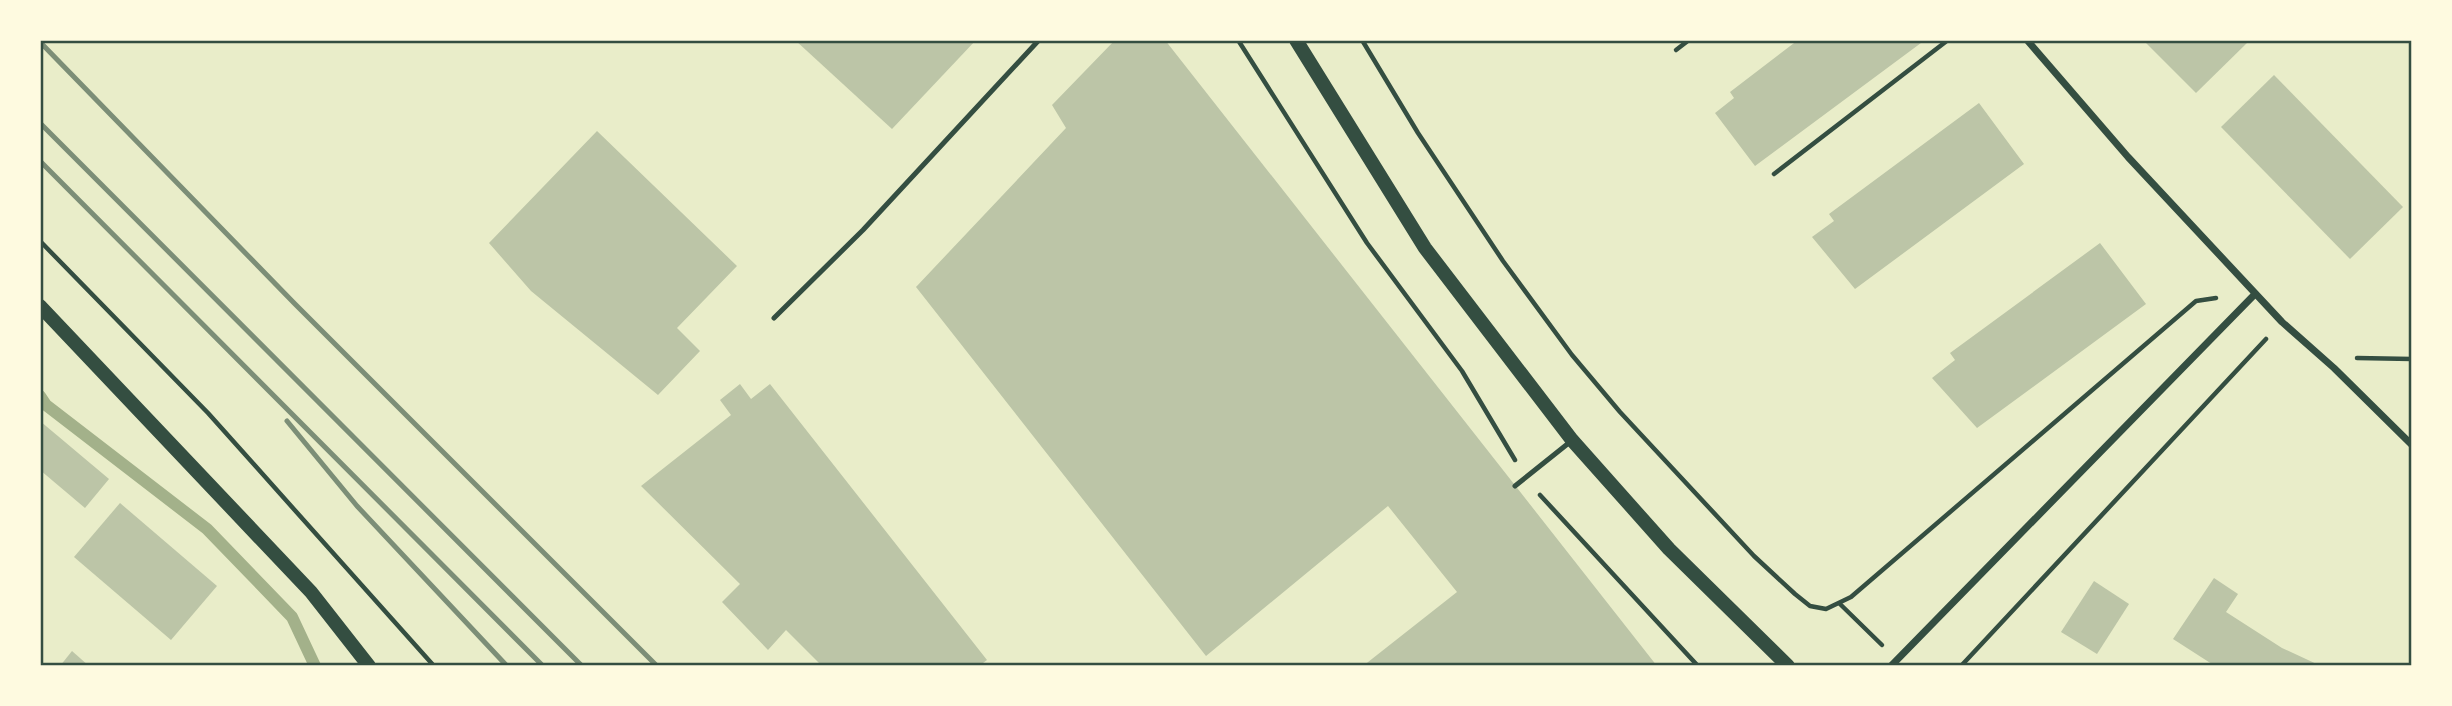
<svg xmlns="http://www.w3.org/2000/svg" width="2452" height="706" viewBox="0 0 2452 706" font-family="'Fira Sans',sans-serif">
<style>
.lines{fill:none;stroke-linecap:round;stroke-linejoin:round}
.stream{stroke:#a3b18a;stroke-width:12}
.building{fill:#bcc5a7}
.path{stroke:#344e41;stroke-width:4.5}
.service{stroke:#344e41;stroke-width:5}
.minor{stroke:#344e41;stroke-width:7}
.secondary{stroke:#344e41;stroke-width:14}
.rail{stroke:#7c8e77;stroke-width:5}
.neatline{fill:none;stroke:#344e41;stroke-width:2.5}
</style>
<rect width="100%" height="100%" fill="#e9edc9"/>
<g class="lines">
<path class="stream" d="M40,396l6,9 161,124 85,88 23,49"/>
</g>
<g class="building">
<path d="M795,40h181l-84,89z"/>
<path d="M1115,40h50l492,626h-294l94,-74 -69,-86 -182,150 -290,-369 150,-159 -14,-23z"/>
<path d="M1798,40h127l-170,126 -40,-53 19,-15 -4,-6z"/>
<path d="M2143,40h104l1,2 -52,51z"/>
<path d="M2274,75l129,132 -53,52 -129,-132z"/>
<path d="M1979,103l45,61 -169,125 -43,-52 22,-16 -5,-7z"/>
<path d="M597,131l140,135 -60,62 23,23 -42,44 -127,-104 -42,-48z"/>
<path d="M2100,243l46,61 -169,124 -45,-50 23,-18 -5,-7z"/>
<path d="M740,384l11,15 19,-15 217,276 -8,6h-157l-36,-36 -18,20 -46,-48 18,-18 -99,-98 90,-71 -11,-15z"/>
<path d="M40,421l69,58 -24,29 -45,-38z"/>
<path d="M120,503l97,83 -46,54 -97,-83z"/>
<path d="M2214,578l24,16 -12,18 56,36 39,18h-106l-42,-27z"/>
<path d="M2094,581l35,23 -32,50 -36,-22z"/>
<path d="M72,651l17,15h-29z"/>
</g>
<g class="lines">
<g class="path">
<path d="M1238,40l129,203 95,128 53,89"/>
<path d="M1362,40l56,93 85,128 69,94 48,57 134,144 41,38 15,12 16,3 25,-12 345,-296 20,-3"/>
<path d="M1676,50l13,-10"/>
<path d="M1774,174l174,-134"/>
<path d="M40,241l168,172 226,253"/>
<path d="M2357,358l55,1"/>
<path d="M1540,495l158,171"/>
<path d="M1840,604l42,41"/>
<path d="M1961,666l305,-327"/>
</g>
<g class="service">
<path d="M774,318l89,-88 176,-190"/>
<path d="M1515,486l55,-44"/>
</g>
<g class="minor">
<path d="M2027,40l101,117 154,165 52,46 78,77"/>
<path d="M1891,666l364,-372"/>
</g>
<g class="secondary">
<path d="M1296,40l129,208 147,192 97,109 119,117"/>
<path d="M40,306l271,286 58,74"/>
</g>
<g class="rail">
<path d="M40,42l255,262 362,362"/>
<path d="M40,123l542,543"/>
<path d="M40,161l503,505"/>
<path d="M287,421l70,85 150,160"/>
</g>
</g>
<rect width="2452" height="706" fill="none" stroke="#fefae0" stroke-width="84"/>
<rect x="42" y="42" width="2368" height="622" class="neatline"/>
</svg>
